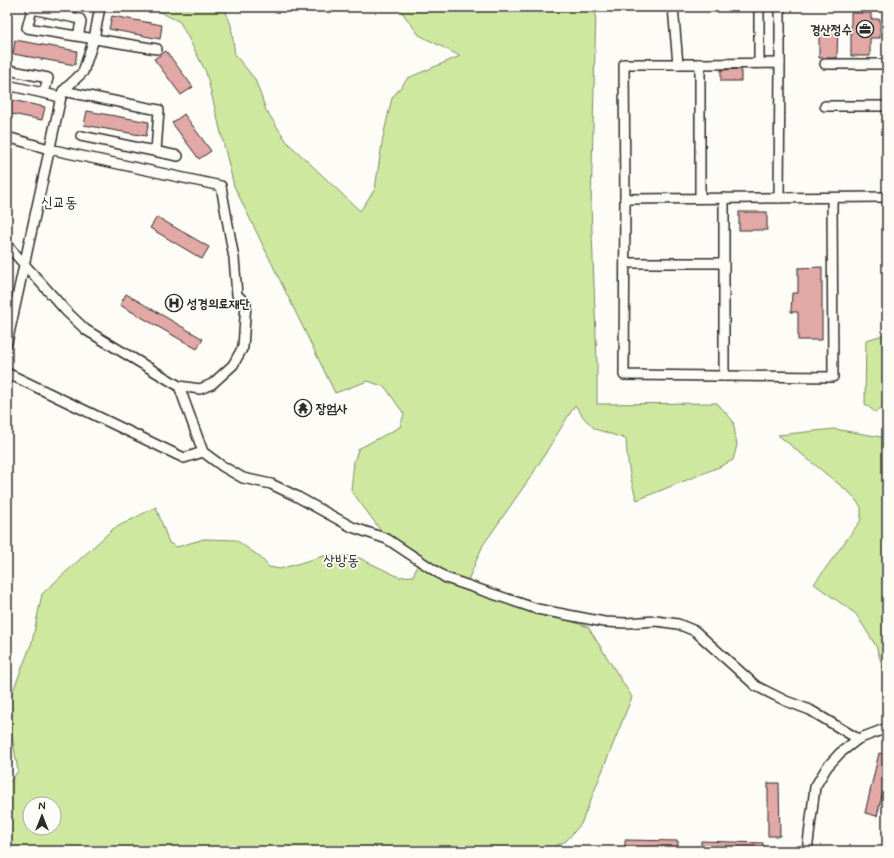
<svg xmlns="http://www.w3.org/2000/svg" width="894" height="858" viewBox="0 0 894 858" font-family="Mynerve,'Poor Story',sans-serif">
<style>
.green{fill:#cee99f;stroke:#7c8a65;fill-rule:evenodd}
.building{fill:#e2a8a5;stroke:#2b2b2b}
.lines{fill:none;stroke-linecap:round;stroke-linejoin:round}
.minor-casing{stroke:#2b2b2b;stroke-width:12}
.minor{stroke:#fdfcf7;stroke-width:9}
.labels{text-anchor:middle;stroke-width:3.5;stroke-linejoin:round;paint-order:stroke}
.poi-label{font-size:13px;font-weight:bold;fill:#2b2b2b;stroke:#fdfcf7;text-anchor:start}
.quarter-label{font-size:15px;fill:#2b2b2b;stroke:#fdfcf7}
</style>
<rect width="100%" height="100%" fill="#fdfcf7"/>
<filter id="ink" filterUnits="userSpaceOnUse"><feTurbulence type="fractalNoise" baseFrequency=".025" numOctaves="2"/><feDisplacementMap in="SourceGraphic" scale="8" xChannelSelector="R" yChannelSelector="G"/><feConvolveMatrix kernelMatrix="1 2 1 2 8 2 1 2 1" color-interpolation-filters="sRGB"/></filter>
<g filter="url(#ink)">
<g class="green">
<path d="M150,7h74l7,18 4,30 20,24 11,31 21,32 73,69 15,-22 8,-52 9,-39 16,-20 52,-22 -41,-21 -21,-28h198l-5,199 6,157v41l120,-1 16,18 4,24 -4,15 -14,7 -82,33c-7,-20 -10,-40 -11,-61l-31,-10 -11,-11 -9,-13 -43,70 -49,70 -17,40 122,42 44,70 -51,127 -15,17 -21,10h-523l-15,-6v-59l11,-15 -11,-65 25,-64 10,-48 71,-65 43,-22 13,36 8,4 27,-8 32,1 24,17 9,10 11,2 47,-14 28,1 44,21 14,-1 6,-15 -32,-22 -36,-49 3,-28 4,-13 42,-22 4,-13 -19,-27 -17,-6 -33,12 -101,-207 -28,-114 -26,-50zM30,804h24v24h-24z"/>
<path d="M887,334v67l-6,8 -6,3 -10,-8 1,-64z"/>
<path d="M834,429l53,9v243l-11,-35 -20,-32 -42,-30 47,-64v-13l-10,-13 -73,-59z"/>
</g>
<g class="building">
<path d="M851,13h20v6h9v19h-10v18h-19z"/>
<path d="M112,16l50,9 -2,14 -51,-10z"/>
<path d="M819,25h19l-1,33h-18z"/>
<path d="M15,40l62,11 -2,14 -62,-11z"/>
<path d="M166,51l27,36 -12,8 -27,-36z"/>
<path d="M741,69v12h-20v-11z"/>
<path d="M7,99l38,8 -3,13 -35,-7z"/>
<path d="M87,111l62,11 -3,14 -62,-11z"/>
<path d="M184,114l27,37 -12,8 -27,-36z"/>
<rect x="739" y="212" width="28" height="18"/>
<path d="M157,217l52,30 -7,12 -52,-31z"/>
<path d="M822,267v73h-24v-28h-7l1,-19h6v-25z"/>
<path d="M126,294l77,45 -6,10 -77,-44z"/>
<path d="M879,753l8,2v19l-10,42 -12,-3z"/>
<path d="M768,783h11l1,53h-12z"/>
<path d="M625,840l53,1v10h-53z"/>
<path d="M701,841l62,2v8h-62z"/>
</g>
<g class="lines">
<defs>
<g id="minor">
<path d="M673,7l5,57"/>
<path d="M759,7v56"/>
<path d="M78,36l3,-14 -1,-3 -48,-10 -5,19 130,21"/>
<path d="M780,63v-56"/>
<path d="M700,64l80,-1 -1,135"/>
<path d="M825,64h62"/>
<path d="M7,72l1,-2 40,8 -4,15"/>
<path d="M7,85l54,12 -54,246"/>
<path d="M63,91l20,-19 11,-33 6,-32"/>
<path d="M61,97l2,-6 96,19 -3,41"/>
<path d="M825,106h62"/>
<path d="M81,136l97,20"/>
<path d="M7,137l42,12 172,37 13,72 3,37 9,8 -3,44 -10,18 -21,19 -12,5 -21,-3 -93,-56 -19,-18 -60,-67"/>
<path d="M700,198v-134h-76l1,135 262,-2"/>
<path d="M625,199l-1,176 209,2 -1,-179"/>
<path d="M625,263h99v-65"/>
<path d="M7,373l177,85 19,-6 -24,-66"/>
<path d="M724,376v-113"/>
<path d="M203,452l19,14 21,12 28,6 25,12 56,31 35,12 59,39 91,31 67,13 22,1 30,-2 22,3 17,7 61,55 30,15 24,9 48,29"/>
<path d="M807,851l8,-64 12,-20 13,-14 18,-14 29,-11"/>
</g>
</defs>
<use href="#minor" class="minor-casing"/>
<use href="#minor" class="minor"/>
</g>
</g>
<defs>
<symbol id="office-ring" viewBox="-11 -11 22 22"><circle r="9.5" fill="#fdfcf7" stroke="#2b2b2b" stroke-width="1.5"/><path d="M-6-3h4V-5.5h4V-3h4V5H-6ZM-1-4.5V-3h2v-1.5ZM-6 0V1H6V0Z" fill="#2b2b2b"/></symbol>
<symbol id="hospital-ring" viewBox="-11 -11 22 22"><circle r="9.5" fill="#fdfcf7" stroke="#2b2b2b" stroke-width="1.5"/><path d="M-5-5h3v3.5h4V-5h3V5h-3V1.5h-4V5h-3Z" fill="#2b2b2b"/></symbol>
<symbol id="temple-ring" viewBox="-11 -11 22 22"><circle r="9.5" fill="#fdfcf7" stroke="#2b2b2b" stroke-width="1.5"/><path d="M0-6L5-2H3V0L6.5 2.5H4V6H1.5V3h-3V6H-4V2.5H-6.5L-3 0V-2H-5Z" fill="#2b2b2b"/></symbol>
</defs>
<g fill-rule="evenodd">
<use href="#office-ring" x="855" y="19" width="20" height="20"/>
<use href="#hospital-ring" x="164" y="293" width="20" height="20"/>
<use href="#temple-ring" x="293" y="398" width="20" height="20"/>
</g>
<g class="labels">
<g class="poi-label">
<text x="852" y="34" text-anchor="end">경산정수</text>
<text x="187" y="308">성경의료재단</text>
<text x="316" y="413">장엄사</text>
</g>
<g class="quarter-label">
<text x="59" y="207">신교동</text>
<text x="341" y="565">상방동</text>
</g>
</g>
<rect width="894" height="858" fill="none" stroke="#fdfcf7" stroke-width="24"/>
<rect x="12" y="12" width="870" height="834" fill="none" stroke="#2b2b2b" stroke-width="1.5" filter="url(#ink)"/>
<g transform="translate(42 816)"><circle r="19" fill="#fdfcf7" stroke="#a9a8a5"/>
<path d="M0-3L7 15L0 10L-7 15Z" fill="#2b2b2b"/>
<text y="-6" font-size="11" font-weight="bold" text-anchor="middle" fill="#2b2b2b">N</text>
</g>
</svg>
